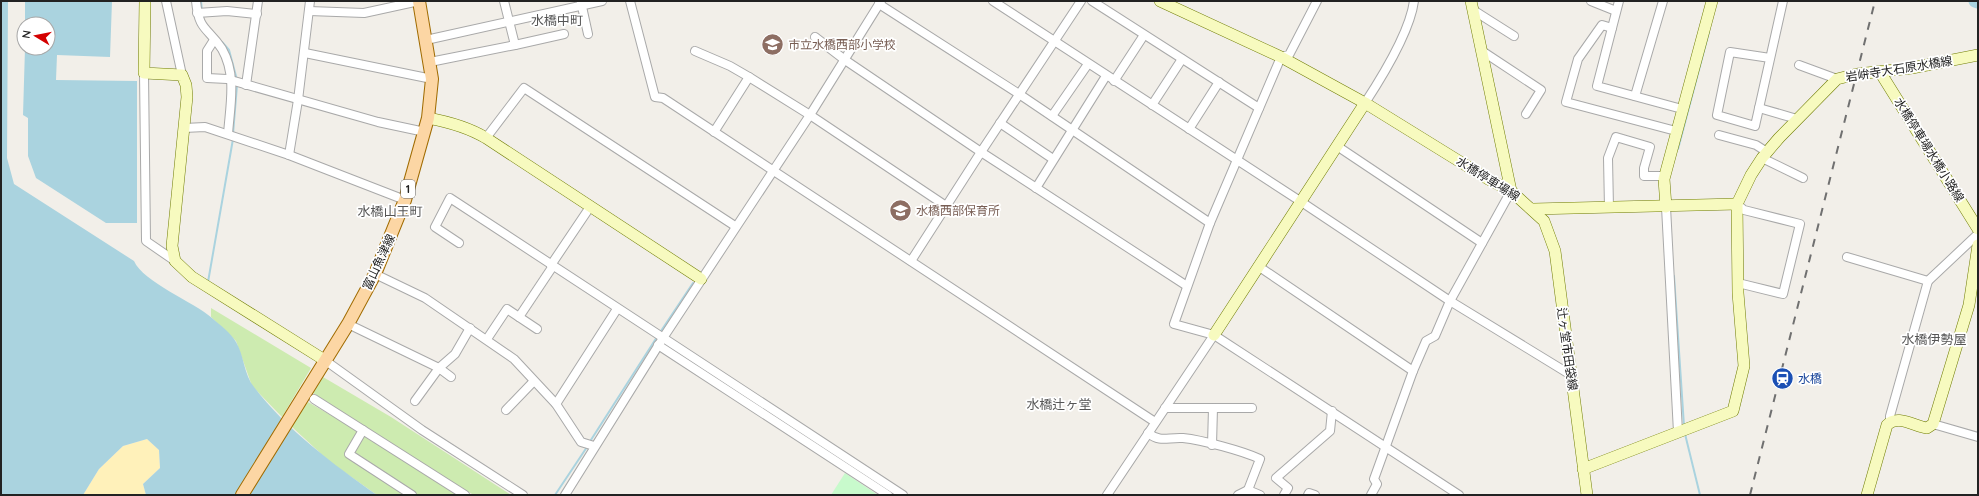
<svg xmlns="http://www.w3.org/2000/svg" width="1979" height="496" viewBox="0 0 1979 496" font-family="Quicksand,'Noto Sans JP',sans-serif">
<style>
.grass{fill:#cdebb0}
.sand{fill:#fff1ba}
.park{fill:#c8facc}
.water{fill:#aad3df}
.lines{fill:none;stroke-linecap:round;stroke-linejoin:round}
.stream{stroke:#aad3df;stroke-width:2}
.river{stroke:#aad3df;stroke-width:13}
.street-casing{stroke:#a9a9a9;stroke-width:10}
.secondary-casing{stroke:#707d05;stroke-width:12}
.primary-casing{stroke:#a06b00;stroke-width:14}
.street{stroke:#fff;stroke-width:8}
.secondary{stroke:#f7fabf;stroke-width:11}
.primary{stroke:#fcd6a4;stroke-width:12}
.rail{stroke:#707070;stroke-width:2;stroke-dasharray:8 8;stroke-linecap:butt}
.labels{text-anchor:middle;stroke-width:3.5;stroke-linejoin:round;paint-order:stroke}
.shield{fill:#fff;stroke:#646464;stroke-width:1}
.shield-label{font-size:11px;font-weight:bold;fill:#222}
.education-label{font-size:12px;fill:#785e54;stroke:#fff;text-anchor:start}
.street-label{font-size:12px;fill:#222;stroke:#fff}
.transit-label{font-size:12px;fill:#164399;stroke:#fff;text-anchor:start}
.neighbourhood-label{font-size:13px;fill:#555;stroke:#fff}
</style>
<rect width="100%" height="100%" fill="#f2efe9"/>
<g class="grass">
<path d="M211,308l100,60 -29,49 -30,-31 -16,-45 -25,-24z"/>
<path d="M323,377l68,40 120,78h-37l-15,-8 -146,-94z"/>
<path d="M308,402l50,29 -13,24 61,40h-29l-47,-33 -39,-36z"/>
<path d="M365,434l93,61h-42l-63,-41z"/>
</g>
<path class="sand" d="M147,439l12,11 1,18 -17,16 3,11h-63l16,-26 24,-23z"/>
<path class="park" d="M845,473l33,22h-47z"/>
<g class="water">
<path d="M1,1h7l-1,157 7,26 120,77c9,21 60,41 78,57 8,7 19,15 24,24 8,13 8,33 18,45 33,43 79,77 123,108h-231l-3,-11 17,-16 -1,-18 -12,-11 -24,7 -24,23 -16,26h-82z"/>
<path d="M25,1h87l-2,56 -53,-2 -1,25 81,1v142h-31l-70,-45 -8,-22v-38l-5,-3 2,-67h23v-24h-23z"/>
</g>
<g class="lines">
<g class="stream">
<path d="M201,1l1,10"/>
<path d="M222,42l7,8 8,30"/>
<path d="M233,134l4,-49"/>
<path d="M1678,149l31,-117"/>
<path d="M1674,276l10,150"/>
<path d="M208,282l25,-143"/>
<path d="M659,334l34,-51"/>
<path d="M1685,434l15,61"/>
<path d="M589,443l68,-106"/>
<path d="M555,495l32,-48"/>
</g>
<path class="river" d="M1975,1l3,1"/>
<defs>
<g id="street">
<path d="M166,1l16,74"/>
<path d="M196,1c3,31 12,26 26,48 15,26 8,57 6,85"/>
<path d="M630,1l25,96 8,1 492,324"/>
<path d="M993,1l307,200 150,100 121,74"/>
<path d="M1092,1l167,107"/>
<path d="M1317,1l-28,54 -8,2 -71,166 -36,101 40,11 245,160"/>
<path d="M1591,1l25,10"/>
<path d="M1619,1l-22,85 85,23"/>
<path d="M581,2l7,32"/>
<path d="M879,4l140,90 191,129"/>
<path d="M1473,10l41,26"/>
<path d="M309,11l55,2 55,-12"/>
<path d="M197,13l30,-2 30,3"/>
<path d="M1612,28l-10,-3 -24,34 -12,43 110,29"/>
<path d="M815,37l30,23 136,92 206,134"/>
<path d="M214,40l-7,11v27l20,1 151,43 47,10"/>
<path d="M426,40l176,-39"/>
<path d="M515,45l49,-11"/>
<path d="M695,51l35,15 19,11 -35,55"/>
<path d="M1482,51l59,39 -15,24"/>
<path d="M305,53l127,26"/>
<path d="M1770,58l-40,-6 -13,63 38,11 28,-125"/>
<path d="M430,62l85,-17 -11,-44"/>
<path d="M1799,65l38,14"/>
<path d="M144,73l2,168 29,20"/>
<path d="M749,77l61,38 136,91"/>
<path d="M1114,81l30,-46"/>
<path d="M246,85l12,-84"/>
<path d="M1635,96l28,-95"/>
<path d="M1365,103c17,-26 45,-72 49,-102"/>
<path d="M1152,105l30,-46"/>
<path d="M1759,108l38,11"/>
<path d="M1052,116l36,-52"/>
<path d="M1000,123l53,36"/>
<path d="M184,128l21,-1 84,28 116,45"/>
<path d="M1189,129l30,-47"/>
<path d="M1719,135l37,10 11,7"/>
<path d="M486,138l38,-50 211,138"/>
<path d="M1337,146l145,97"/>
<path d="M289,155l9,-55 12,-99"/>
<path d="M1762,158l41,20"/>
<path d="M1036,188l70,-112"/>
<path d="M1737,204l7,6 56,14 -17,70 -45,-11"/>
<path d="M1666,207l12,225"/>
<path d="M1609,208l-1,-50 8,-21 34,10 -6,21v8h20"/>
<path d="M459,243l-24,-16 15,-29 453,297"/>
<path d="M1847,257l81,24 -38,135v6"/>
<path d="M911,261l70,-109 100,-151"/>
<path d="M551,265l39,-58"/>
<path d="M1258,266l155,105"/>
<path d="M375,274l50,24 89,61 42,45 25,38 13,4"/>
<path d="M1928,281l50,-47"/>
<path d="M519,317l34,-51"/>
<path d="M348,324l91,44 12,9"/>
<path d="M487,339l20,-30 30,20"/>
<path d="M658,345l230,150"/>
<path d="M326,361l96,69 101,65"/>
<path d="M314,399l151,96"/>
<path d="M415,401l24,-33 16,-14 15,-26"/>
<path d="M556,404l61,-95"/>
<path d="M1165,408h87"/>
<path d="M506,410l27,-28"/>
<path d="M1933,424l45,13"/>
<path d="M363,430l-14,24 63,41"/>
<path d="M1148,433c13,10 19,4 35,5 19,2 60,13 77,21l-12,31"/>
<path d="M1212,445l1,-37"/>
<path d="M565,495l98,-157 147,-223 71,-114"/>
<path d="M1107,495l107,-160"/>
<path d="M1238,495l10,-5 12,5"/>
<path d="M1284,495l4,-7 -12,-10 54,-47 2,-20"/>
<path d="M1308,495l1,-2 6,2"/>
<path d="M1371,495l6,-11 -3,-5 39,-108 13,-30 9,-5 15,-35 61,-110"/>
</g>
<g id="secondary">
<path d="M145,1l-1,72 38,2 4,10 1,12 -15,149 3,15 17,16 134,84"/>
<path d="M1160,1l121,56 84,46 123,76 23,12 33,30 11,30 32,244"/>
<path d="M1471,1l40,190"/>
<path d="M1880,72l98,157"/>
<path d="M428,118c21,4 40,9 58,20l215,141"/>
<path d="M1666,207l-2,-28 48,-178"/>
<path d="M1533,209l204,-5"/>
<path d="M1214,335l151,-232"/>
<path d="M1583,469l150,-58 11,-45 -6,-73 -1,-89 14,-29 11,-17 17,-20 58,-59 20,-5 55,-6 66,-13"/>
<path d="M1867,495l20,-70c10,-11 27,1 40,3l6,-4 36,-119 9,-60"/>
</g>
<path id="primary" d="M242,495l106,-171 27,-50 30,-74 23,-82 4,-39 -13,-78"/>
</defs>
<use href="#street" class="street-casing"/>
<use href="#secondary" class="secondary-casing"/>
<use href="#primary" class="primary-casing"/>
<use href="#street" class="street"/>
<use href="#secondary" class="secondary"/>
<use href="#primary" class="primary"/>
<path class="rail" d="M1750,495l125,-494"/>
</g>
<defs>
<symbol id="school-disc" viewBox="-11 -11 22 22"><circle r="9.5" fill="#8d6e63" stroke="#fff"/><path d="M0-5L7-2L0 1L-7-2ZM-4 1L0 2.5L4 1V4Q0 6-4 4Z" fill="#fff"/></symbol>
<symbol id="station-disc" viewBox="-11 -11 22 22"><circle r="9.5" fill="#1a4fb4" stroke="#fff"/><path d="M-3-6H3Q5-6 5-4V2Q5 4 3 4L4.5 6H3L1.5 4h-3L-3 6H-4.5L-3 4Q-5 4-5 2V-4Q-5-6-3-6ZM-3.5-4v3h7v-3ZM-3.5 1v1.5H-2V1ZM2 1v1.5H3.5V1Z" fill="#fff"/></symbol>
</defs>
<g fill-rule="evenodd">
<use href="#school-disc" x="760" y="32" width="25" height="25"/>
<use href="#school-disc" x="888" y="198" width="25" height="25"/>
<use href="#station-disc" x="1770" y="366" width="25" height="25"/>
</g>
<g class="labels">
<rect class="shield" x="401" y="180" width="14" height="18" rx="3"/>
<g class="shield-label">
<text x="408" y="193">1</text>
</g>
<g class="education-label">
<text x="788" y="49">市立水橋西部小学校</text>
<text x="916" y="215">水橋西部保育所</text>
</g>
<g class="street-label">
<text transform="translate(1899 69) rotate(-9)" y="4">岩峅寺大石原水橋線</text>
<text transform="translate(1929 150) rotate(58)" y="4">水橋停車場水橋小路線</text>
<text transform="translate(1488 179) rotate(32)" y="4">水橋停車場線</text>
<text transform="translate(379 262) rotate(-65)" y="4">富山魚津線</text>
<text transform="translate(1567 349) rotate(82)" y="4">辻ヶ堂市田袋線</text>
</g>
<g class="transit-label">
<text x="1798" y="383">水橋</text>
</g>
<g class="neighbourhood-label">
<text x="557" y="25">水橋中町</text>
<text x="390" y="216">水橋山王町</text>
<text x="1934" y="344">水橋伊勢屋</text>
<text x="1059" y="409">水橋辻ヶ堂</text>
</g>
</g>
<rect width="1979" height="496" fill="none" stroke="#222222" stroke-width="4"/>
<g transform="translate(36 36) rotate(280)"><circle r="19" fill="#ffffff" stroke="#a7a7a7"/>
<path d="M0-3L7 15L0 10L-7 15Z" fill="#d40000"/>
<text y="-6" font-size="11" font-weight="bold" text-anchor="middle" fill="#222222">N</text>
</g>
</svg>
